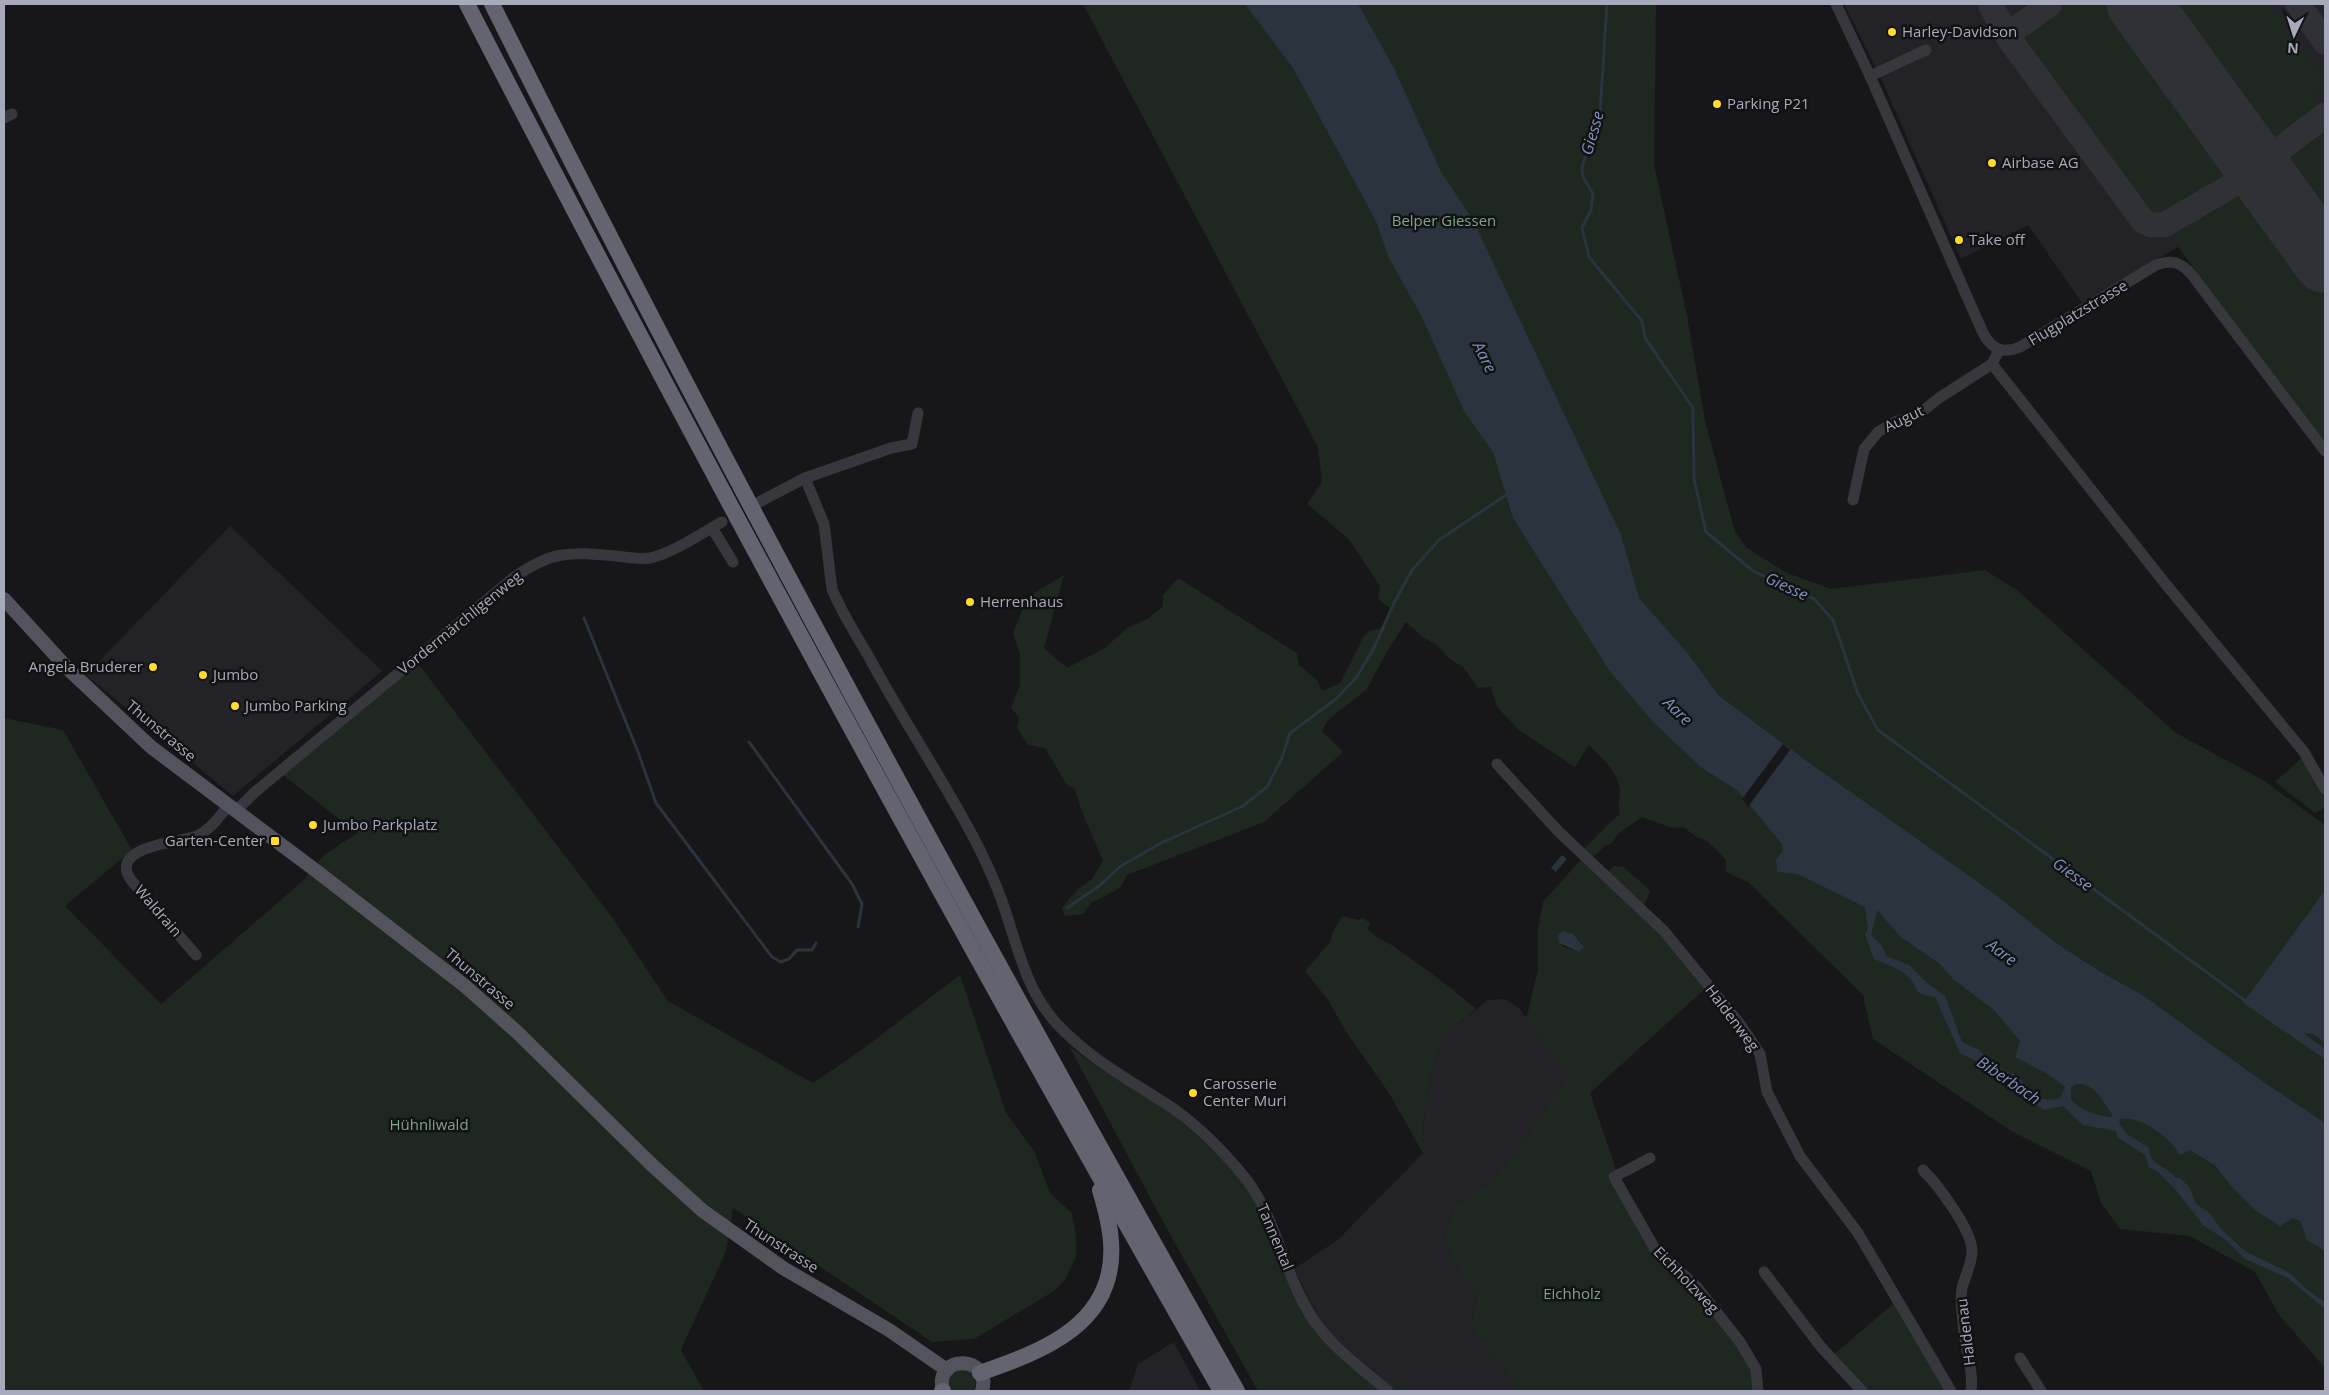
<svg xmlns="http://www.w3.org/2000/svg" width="2329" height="1395" viewBox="0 0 2329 1395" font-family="'Open Sans',sans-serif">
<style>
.built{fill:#232226}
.green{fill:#1e2821;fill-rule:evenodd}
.water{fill:#2b333f;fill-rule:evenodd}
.pier{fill:#171719}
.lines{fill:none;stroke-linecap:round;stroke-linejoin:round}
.stream{stroke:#2b333f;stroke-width:3}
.taxiway{stroke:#303136;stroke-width:25}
.runway{stroke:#303136;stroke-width:64}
.minor{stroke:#37373e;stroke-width:11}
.major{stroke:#53535e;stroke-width:14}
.highway{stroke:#636470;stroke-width:16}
.poi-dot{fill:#ffdc29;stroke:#121214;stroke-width:2}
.labels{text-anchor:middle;stroke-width:5;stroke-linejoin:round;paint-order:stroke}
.poi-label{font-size:15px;fill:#a7aaba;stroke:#121214;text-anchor:start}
.park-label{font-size:15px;fill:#7ca787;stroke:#121214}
.street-label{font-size:15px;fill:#a7aaba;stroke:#121214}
.water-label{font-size:16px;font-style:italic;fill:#7b91b9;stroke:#121214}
</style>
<rect width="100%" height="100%" fill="#171719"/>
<g class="built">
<path d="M1844,4h481v439l-147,-196 -96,56 -54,-78 -67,34 -79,-178z"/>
<path d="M230,526l152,145 -149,125 -147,-121z"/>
<path d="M1505,999l14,9 50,67 -47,68 -28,36 -39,27 -12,33 33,60 -5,30 50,62h-119l-10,-10 -15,-6 -50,-44 -33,-62 45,-30 88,-90 -5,-11 6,-53 14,-48 46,-37z"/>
<path d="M1174,1342l26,49h-71l9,-27z"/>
</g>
<g class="green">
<path d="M1083,4h573l-2,160 33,152 18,105 30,111 12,16 40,25 44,16 154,-19 33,21 158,142 87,47 62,45v65l-76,105 52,37 12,2 12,9v325l-46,-53 -24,-43 -65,-36 -70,-7 -19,-26 -10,-32 -78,-39 -140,-93 -10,-44 -115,-113 -22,-10v-12l-19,-19 -10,-4 -14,-10 -11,1 -30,-11 -23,16 -8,11 -7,2 -9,10 -6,-1 -6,-6c13,-11 23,-24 37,-35 -3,-7 0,-15 0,-23 -1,-20 -19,-33 -31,-46l-14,22 -56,-37 -22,-23 -6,-20 -13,1 -14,-20 -14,-9 -13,-14 -14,-8 -17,-15 -20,31 -19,36 -39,31 -6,11 21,21 -79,70 -137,53 -7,13 -29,15 -8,11 -18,2 -3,-8 14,-17 16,-12 11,-18 -22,-52 -6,-20 -8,-4 -22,-37 -17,-3 -11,-17 2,-11 -8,-9 9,-23v-30l-7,-23 15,-35 36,-22 -20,73 23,20 38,-20 22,-20 22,-10 14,-12v-11l15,-17 119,75 2,12 18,15 5,11 18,-8 24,-47 5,-5 11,-2 11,-20 -13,-10 2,-13 -31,-47 -42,-35 15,-22 -4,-35z"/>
<path d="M2068,4h46l110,155 2,14c-5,14 -49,40 -64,44 -7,2 -12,1 -18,-3l-118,-162c-7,-22 27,-37 42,-48z"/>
<path d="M2167,4h103l55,76 -8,13 1,13 -50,37z"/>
<path d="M2325,135v87l-47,-65 37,-19z"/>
<path d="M2239,192h7l9,8 70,97v148l-21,-27 -13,-25 -14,-12 -108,-147z"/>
<path d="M416,661l198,259 54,81 145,82 47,-32 100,-76 46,138 28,38 16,42 22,20 4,24v19l-11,24 -11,11 -80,48 -42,3 -199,-134 -7,43 -45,99 23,41h-700v-673l59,12 69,120 -67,56 96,98 144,-125 18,-23 34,-23 -74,-58z"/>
<path d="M2304,756c10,16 21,31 21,51l-10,6 -40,-31z"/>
<path d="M1583,857l23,18 8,-9 10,1c8,10 18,14 26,24l-6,15 6,12h9l17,20 31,49 -117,106 33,97 32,57 31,29 69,93 2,22h-236l-50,-62 5,-30 -33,-60 12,-33 39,-27 28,-36 47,-68 -43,-55 12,-50v-41l5,-27zM1573,934l9,10 -9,6 -11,-4z"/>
<path d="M1342,916l16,4 5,-2 7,5 -2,6c6,9 20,13 28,19 28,20 55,39 80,61l-34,28 -14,48 -6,53 5,11 -4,4 -34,-60 -42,-60 -19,-33 -23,-29 26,-30 1,-7z"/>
<path d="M1069,1046l28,21 68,41 53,45 30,35 79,143 50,44 15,6 10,10h-144l-92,-164z"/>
<path d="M1893,1304l53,87h-84l-30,-35z"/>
<path d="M960,1369l10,2 6,7 -1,13h-26l-1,-14z"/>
</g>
<g class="water">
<path d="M1245,4h113l36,64 47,104 32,48 148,315 18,63 50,57 29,40 86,64 192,136 60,48 43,28 45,25 105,76 76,51v128l-18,-11 -7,-19 -7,-3 -13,8 -25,-16 -25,-25 -14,-19 -26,-16 -10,5c-10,-17 -39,-40 -60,-36l-1,4 8,11 22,14c1,18 18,18 27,30h4l10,10 6,16 14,9 9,14 26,24 45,22 16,16 19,13v7l-37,-31 -43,-19 -19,-19 -23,-15 -27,-35 -19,-19 -8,-4 -4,-12 -28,-18 -1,-6 -33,-6 -20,-19 -19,4 -25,-16 -3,-7 -13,-8 -13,-4 -8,-11 -22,-11 -25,-56 -12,-2 -6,-4c-6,-19 -25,-25 -43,-32l-9,-25 3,-5 -3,-22 -67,-33 -21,-2 -1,-12 7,-9 -1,-7 -44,-53 -37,-24 -48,-45 -44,-52 -96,-152 -20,-66 -29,-41 -42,-94 -33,-59 -13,-37 -83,-153zM1877,910l24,27 39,27 13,15 41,31 26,31 -5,16 33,17 17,13 -5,11 -9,2 -12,-2 -21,-21 -20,-10 -19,-17 -17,-8 -17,-46 -18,-13 -18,-18 -23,-9 -4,-10 -11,-11zM2077,1084c20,0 25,18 36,31l-2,2c-15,-1 -30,-7 -40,-17v-13z"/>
<path d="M1562,855l5,4 -11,13 -5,-4z"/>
<path d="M2325,890v153l-12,-9 -10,-1 22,16v10l-82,-56z"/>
<path d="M1562,931l11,3 11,13 -5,5 -20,-9 -1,-7z"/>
</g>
<path class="pier" d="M1783,744l7,6 -42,57 -6,-8z"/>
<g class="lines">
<g class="stream">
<path d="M1607,4l-7,109 -18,54 1,10 10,17 -2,16 -9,18 7,29 53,64 3,17 48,70 1,71 12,53 47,39 61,28 19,21 25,74 20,36 369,272"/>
<path d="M584,618l54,134 18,51 116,154 9,5 8,-3 8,-9h15l4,-7"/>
<path d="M749,742l103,142 10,20 -4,23"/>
<path d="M1067,908l32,-22 22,-20 40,-23 82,-37 24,-19 15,-29 8,-25 46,-34 20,-21 18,-30 20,-45 18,-33 27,-30 70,-47"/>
</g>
<g class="taxiway">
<path d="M1990,4l20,36 133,181 8,4h13l72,-42c22,-10 35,5 48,21"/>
<path d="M2298,4l27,38"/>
<path d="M2014,45l-2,-5v-6l5,-6 33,-24"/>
<path d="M2236,183l89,-68"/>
<path d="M2236,183c13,-14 10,-29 0,-43"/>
</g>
<path class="runway" d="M2139,4l186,257"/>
<g class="minor">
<path d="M1836,4l34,72 113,257c9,17 20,21 37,14l136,-82c16,-6 26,-2 36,10l133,176"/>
<path d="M1870,76l56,-26"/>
<path d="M4,118l8,-4"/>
<path d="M1999,350l-7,14 172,218 140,170 21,37"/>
<path d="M805,478l19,46 8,65c10,25 25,47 38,70 34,63 75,123 108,187 9,18 17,36 24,55 15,43 23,88 55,123 37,39 74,56 117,85 26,19 52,45 72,70 29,38 36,85 59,127 19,36 53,59 83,85"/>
<path d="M1853,500l11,-51 14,-17 17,-10 24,-8 20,-16 53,-34"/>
<path d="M759,502l46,-24 86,-30 21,-4 6,-31"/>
<path d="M712,528l21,34"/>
<path d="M1497,764l61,67 106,100 76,93 20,30 7,38 33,64 58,77 93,158"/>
<path d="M235,812l20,-20 257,-213c39,-29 58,-27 104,-23 11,1 23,4 34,2 25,-6 50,-24 72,-36"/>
<path d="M196,955l-65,-75c-24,-34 50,-38 66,-44 13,-6 22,-19 31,-30"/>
<path d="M1650,1158l-36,19 41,72 41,37 44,56 16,27 2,22"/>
<path d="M1923,1170c15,15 49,60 49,81 0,13 -7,25 -10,37 -2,11 0,24 1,35 1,22 11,46 8,68"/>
<path d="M1764,1272l57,75 41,44"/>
<path d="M2020,1358l21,33"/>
</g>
<g class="major">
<path d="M4,599l64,70 83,78 168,126 146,113 53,47 134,132 51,46 80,57 106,62 58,40"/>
<path d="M943,1391c-10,-38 50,-36 39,0"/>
</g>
<g class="highway">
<path d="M467,4c241,468 493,930 754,1387"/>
<path d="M492,4c235,470 487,930 745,1387"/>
<path d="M980,1373c63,-22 137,-49 131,-131 -1,-18 -6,-35 -11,-52"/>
<path d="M942,1391h1"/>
</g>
</g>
<g class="poi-dot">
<circle cx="1892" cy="32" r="5"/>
<circle cx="1717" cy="104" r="5"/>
<circle cx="1992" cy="163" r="5"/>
<circle cx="1959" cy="240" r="5"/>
<circle cx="970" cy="602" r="5"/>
<circle cx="153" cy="667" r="5"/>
<circle cx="203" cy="675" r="5"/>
<circle cx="235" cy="706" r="5"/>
<circle cx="313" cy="825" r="5"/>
<rect x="270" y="836" width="10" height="10" rx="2.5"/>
<circle cx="1193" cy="1093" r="5"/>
</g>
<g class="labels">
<g class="poi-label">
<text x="1902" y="37">Harley-Davidson</text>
<text x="1727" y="109">Parking P21</text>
<text x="2002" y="168">Airbase AG</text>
<text x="1969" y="245">Take off</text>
<text x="980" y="607">Herrenhaus</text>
<text x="143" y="672" text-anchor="end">Angela Bruderer</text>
<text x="213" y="680">Jumbo</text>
<text x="245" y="711">Jumbo Parking</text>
<text x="323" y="830">Jumbo Parkplatz</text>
<text x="265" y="846" text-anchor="end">Garten-Center</text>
<text x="1203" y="1089">Carosserie<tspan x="1203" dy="17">Center Muri</tspan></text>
</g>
<g class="park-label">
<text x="1444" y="226">Belper Giessen</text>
<text x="429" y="1130">Hühnliwald</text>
<text x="1572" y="1299">Eichholz</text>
</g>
<g class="street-label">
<text transform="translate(2078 313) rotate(-31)" y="5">Flugplatzstrasse</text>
<text transform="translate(1904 419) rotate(-26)" y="5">Augut</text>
<text transform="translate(460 623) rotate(-39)" y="5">Vordermärchligenweg</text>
<text transform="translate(161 731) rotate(40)" y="5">Thunstrasse</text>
<text transform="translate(158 911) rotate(49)" y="5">Waldrain</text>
<text transform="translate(480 979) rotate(40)" y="5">Thunstrasse</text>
<text transform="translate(1732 1018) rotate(53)" y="5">Haldenweg</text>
<text transform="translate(1275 1237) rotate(67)" y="5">Tannental</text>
<text transform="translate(781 1246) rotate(33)" y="5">Thunstrasse</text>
<text transform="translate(1686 1280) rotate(46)" y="5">Eichholzweg</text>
<text transform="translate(1966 1332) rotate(-97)" y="5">Haldenau</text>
</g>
<g class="water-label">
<text transform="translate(1592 133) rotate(-74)" y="6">Giesse</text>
<text transform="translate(1485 357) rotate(63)" y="6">Aare</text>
<text transform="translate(1787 586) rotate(25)" y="6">Giesse</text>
<text transform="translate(1678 711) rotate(44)" y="6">Aare</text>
<text transform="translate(2073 874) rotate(36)" y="6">Giesse</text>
<text transform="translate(2002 952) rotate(36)" y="6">Aare</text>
<text transform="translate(2009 1080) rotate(34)" y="6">Biberbach</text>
</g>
</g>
<rect width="2329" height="1395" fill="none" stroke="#a7aaba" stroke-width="10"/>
<g transform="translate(2294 35) rotate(184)" stroke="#121214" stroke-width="4" paint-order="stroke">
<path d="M0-4L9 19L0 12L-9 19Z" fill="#a7aaba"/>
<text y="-8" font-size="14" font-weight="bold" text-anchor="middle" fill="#a7aaba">N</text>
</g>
</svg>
